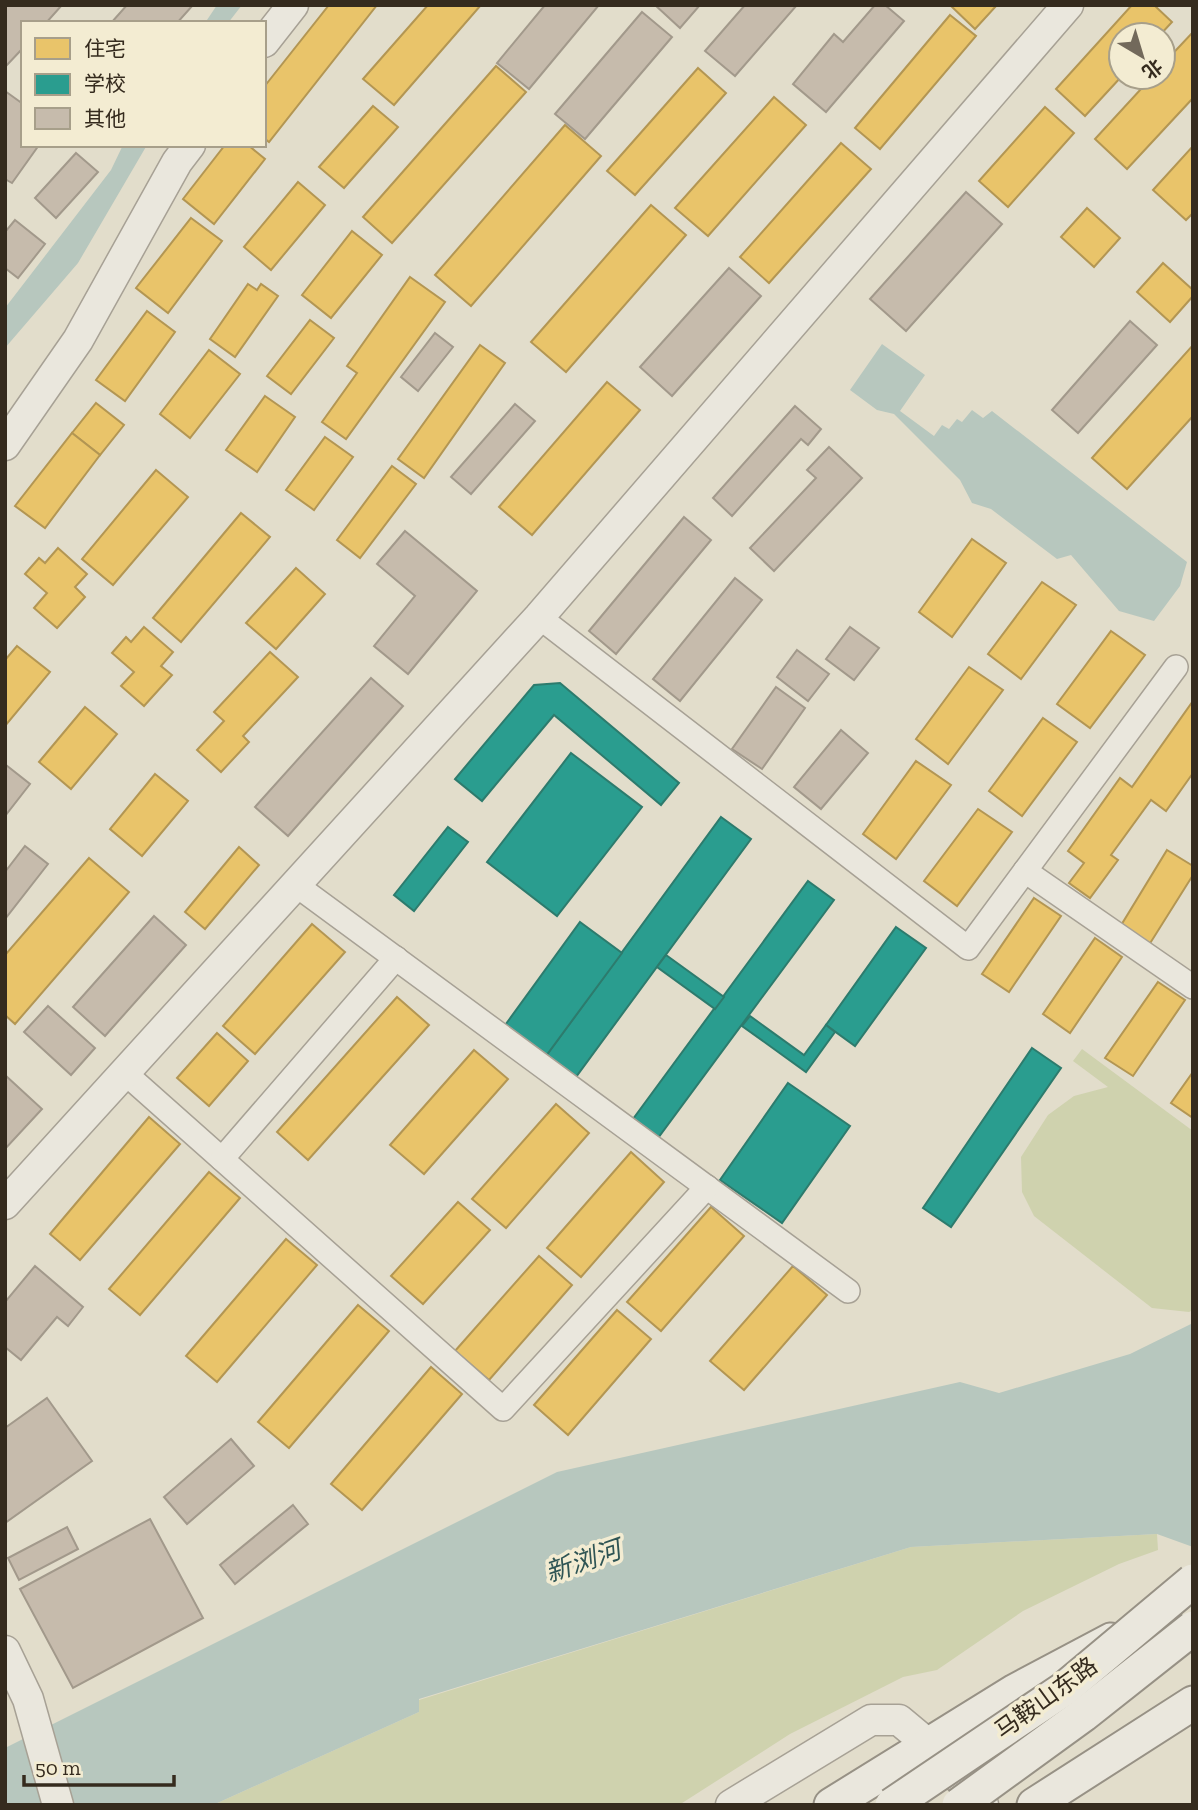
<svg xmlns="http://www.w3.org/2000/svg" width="1198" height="1810" viewBox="0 0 1198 1810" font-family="'Zilla Slab','Noto Sans SC',serif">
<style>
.green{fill:#cfd2ae}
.water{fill:#b7c7be}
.homes{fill:#e9c46a;stroke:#b39653;stroke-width:2}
.schools{fill:#2a9d8f;stroke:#2d7b6d;stroke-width:2}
.building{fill:#c6bbac;stroke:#a2998b;stroke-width:2}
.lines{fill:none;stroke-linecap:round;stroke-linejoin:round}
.minor-casing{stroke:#a7a195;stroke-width:26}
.tertiary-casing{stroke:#a7a195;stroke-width:33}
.secondary-casing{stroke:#979185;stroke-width:37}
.minor{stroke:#eae7dd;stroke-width:23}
.tertiary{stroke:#eae7dd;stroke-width:30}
.secondary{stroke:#eae7dd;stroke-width:33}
.secondary-bridge-casing{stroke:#979185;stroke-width:37;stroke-linecap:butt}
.secondary-bridge{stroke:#eae7dd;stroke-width:33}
.labels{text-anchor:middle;stroke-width:7;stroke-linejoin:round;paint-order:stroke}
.street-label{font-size:24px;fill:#352b1e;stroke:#f3ecd2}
.water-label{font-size:26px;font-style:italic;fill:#2e5454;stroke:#f3ecd2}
</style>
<rect width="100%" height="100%" fill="#e2ddcb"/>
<g class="green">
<path d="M1082,1049l111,82v179l-4,2 -37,-4 -118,-92 -12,-24 -1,-35 27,-42 26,-19 34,-9 -35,-26z"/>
<path d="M1157,1534l1,16 -39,14 -96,47 -86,59 -34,7 -113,57 -111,71h-466l206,-93v-12l492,-153z"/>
</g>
<g class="water">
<path d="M217,5h25l-14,18h-23z"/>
<path d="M123,145h24l-69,118 -73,85v-40l106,-138z"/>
<path d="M882,344l43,31 -25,36 34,25 8,-11 7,4 8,-10 5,3 10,-12 11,8 9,-7 195,151 -7,24 -26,35 -35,-10 -48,-56 -14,4 -66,-50 -19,-6 -12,-23 -66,-66 -17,-4 -27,-20z"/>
<path d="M1193,1323v224l-36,-13 -246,13 -492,152v13l-206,93h-208v-57l552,-276 403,-90 39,11 131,-39z"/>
</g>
<g class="homes">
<path d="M329,5h48l-108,137 -5,-4v-51z"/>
<path d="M428,5h53l-87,100 -31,-26z"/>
<path d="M950,5h47l-22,24z"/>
<path d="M1132,5h22l18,17 -12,13h-39v42l-36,39 -29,-27z"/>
<path d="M950,15l26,21 -96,113 -25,-21z"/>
<path d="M1193,32v66l-66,71 -32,-30 57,-62h11v-13z"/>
<path d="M496,66l30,26 -134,151 -29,-26z"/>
<path d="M698,68l28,25 -91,102 -28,-24z"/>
<path d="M774,97l32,28 -98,111 -33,-28z"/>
<path d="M373,106l25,21 -54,61 -25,-21z"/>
<path d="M1045,107l29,26 -66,74 -29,-26z"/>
<path d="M565,125l36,31 -130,150 -36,-31z"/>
<path d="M841,143l30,26 -102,114 -29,-26z"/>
<path d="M225,145h23l17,14 -51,65 -31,-25z"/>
<path d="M1193,146v67l-7,7 -33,-30z"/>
<path d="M298,182l27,23 -54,65 -27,-23z"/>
<path d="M651,205l35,30 -120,137 -35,-30z"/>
<path d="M1087,208l33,30 -26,29 -33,-30z"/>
<path d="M191,218l31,23 -54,72 -32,-25z"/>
<path d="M352,231l30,24 -51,63 -29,-23z"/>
<path d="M1163,263l30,27v6l-23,26 -33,-30z"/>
<path d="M410,277l35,25 -99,137 -24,-17 35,-49 -10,-7z"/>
<path d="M248,284l9,6 4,-6 17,12 -43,61 -25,-18z"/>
<path d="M147,311l28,21 -50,69 -29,-21z"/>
<path d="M310,320l24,18 -43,56 -24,-18z"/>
<path d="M480,345l25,18 -81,115 -26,-19z"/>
<path d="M1193,345v71l-66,73 -35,-31z"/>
<path d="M209,350l31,24 -50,64 -30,-24z"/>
<path d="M607,382l33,28 -108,125 -33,-28z"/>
<path d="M265,396l30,21 -38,55 -31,-22z"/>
<path d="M96,403l28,22 -24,30 -28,-22z"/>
<path d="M72,433l28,22 -55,73 -30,-22z"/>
<path d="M325,437l28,20 -39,53 -28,-20z"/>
<path d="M392,466l24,18 -56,74 -23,-18z"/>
<path d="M156,470l32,27 -75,88 -31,-26z"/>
<path d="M241,513l29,24 -89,105 -28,-24z"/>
<path d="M972,539l34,24 -54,74 -33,-25z"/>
<path d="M58,548l29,26 -12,13 10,10 -28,31 -23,-20 13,-15 -22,-19 14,-16 6,5z"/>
<path d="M296,568l29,26 -49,55 -30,-26z"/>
<path d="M1042,582l34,23 -55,74 -33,-25z"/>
<path d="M144,627l29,25 -12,14 11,9 -28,31 -23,-20 13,-14 -22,-19 14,-16 5,5z"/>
<path d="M1111,631l34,24 -55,73 -33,-24z"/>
<path d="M17,646l33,26 -45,54v-66z"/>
<path d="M270,652l28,25 -55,59 6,6 -28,30 -24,-22 27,-29 -10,-9z"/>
<path d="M969,667l34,23 -55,74 -32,-25z"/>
<path d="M1193,701v72l-27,38 -15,-11 -40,55 7,5 -28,38 -21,-15 15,-20 -16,-12 52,-73 12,9z"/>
<path d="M85,707l32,27 -46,55 -32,-27z"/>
<path d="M1043,718l34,24 -55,74 -33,-25z"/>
<path d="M916,761l35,24 -55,74 -33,-25z"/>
<path d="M155,774l33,27 -46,55 -32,-27z"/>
<path d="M978,809l34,23 -55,74 -33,-25z"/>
<path d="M239,847l20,18 -54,64 -20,-17z"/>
<path d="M1167,850l26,16v9l-44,70 -29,-18z"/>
<path d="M89,858l40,34 -114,132 -10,-9v-60z"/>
<path d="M1034,898l27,18 -52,76 -27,-18z"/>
<path d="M312,924l33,28 -90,102 -32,-28z"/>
<path d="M1095,938l27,19 -52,76 -27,-19z"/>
<path d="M1158,982l27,18 -52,76 -28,-18z"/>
<path d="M397,997l32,28 -121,135 -31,-28z"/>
<path d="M217,1033l31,28 -39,45 -32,-28z"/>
<path d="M474,1050l34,29 -84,95 -34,-29z"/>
<path d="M1193,1072v46l-22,-15z"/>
<path d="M556,1104l33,29 -83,95 -34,-29z"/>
<path d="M149,1117l31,27 -100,116 -30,-26z"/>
<path d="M631,1152l33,30 -83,95 -34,-29z"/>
<path d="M209,1172l31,26 -100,117 -31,-26z"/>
<path d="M458,1202l32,28 -67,74 -32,-28z"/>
<path d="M711,1207l33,29 -83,95 -34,-29z"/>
<path d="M286,1239l31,26 -100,117 -31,-26z"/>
<path d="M539,1256l33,29 -83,95 -34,-29z"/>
<path d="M793,1266l34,29 -83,95 -34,-29z"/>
<path d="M358,1305l31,26 -100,117 -31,-26z"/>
<path d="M617,1310l34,29 -83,96 -34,-30z"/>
<path d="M431,1367l31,27 -100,116 -31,-26z"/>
</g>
<g class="schools">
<path d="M560,683l119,100 -18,22 -107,-90 -72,86 -27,-22 79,-94z"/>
<path d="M571,753l71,54 -85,109 -70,-54z"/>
<path d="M721,817l30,22 -178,242 -30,-21z"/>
<path d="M448,827l20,15 -54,69 -20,-16z"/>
<path d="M808,881l26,19 -176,238 -25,-19z"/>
<path d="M580,922l42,31 -79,107 -40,-32z"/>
<path d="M896,927l30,21 -71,98 -29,-21z"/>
<path d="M666,955l58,42 -9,12 -58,-42z"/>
<path d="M750,1016l54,39 22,-30 9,7 -29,40 -64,-46z"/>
<path d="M1032,1048l29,20 -110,159 -28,-19z"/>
<path d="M788,1083l62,43 -68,97 -62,-43z"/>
</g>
<g class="building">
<path d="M5,5h57l-16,18h-23v25l-17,18z"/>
<path d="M127,5h66l-16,18h-66z"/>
<path d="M545,5h54l-70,84 -32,-26z"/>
<path d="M655,5h45l-20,23z"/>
<path d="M745,5h52l-62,71 -30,-25z"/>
<path d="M875,5h10l19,16 -78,91 -33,-28 41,-50 9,8z"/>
<path d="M642,12l30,25 -87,102 -30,-25z"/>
<path d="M5,91l18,13v41h16l-27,38 -7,-4z"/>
<path d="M76,153l22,19 -42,46 -21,-20z"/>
<path d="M966,192l36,32 -96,107 -36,-32z"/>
<path d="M15,220l30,24 -27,34 -13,-10v-36z"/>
<path d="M729,268l32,28 -89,100 -32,-29z"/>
<path d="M1130,321l27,24 -79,88 -26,-23z"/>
<path d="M435,333l18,14 -35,44 -17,-14z"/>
<path d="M515,404l20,17 -64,73 -20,-17z"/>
<path d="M795,406l26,23 -13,16 -7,-6 -69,77 -19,-18z"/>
<path d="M829,447l33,31 -88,93 -24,-23 66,-70 -9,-8z"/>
<path d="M684,517l27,23 -95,114 -27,-23z"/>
<path d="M405,531l72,60 -69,83 -34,-28 41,-50 -38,-32z"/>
<path d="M735,578l27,22 -82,101 -27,-22z"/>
<path d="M850,627l29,21 -25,32 -28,-21z"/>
<path d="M797,650l32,24 -21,27 -31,-24z"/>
<path d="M371,678l32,28 -115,130 -33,-29z"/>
<path d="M776,687l29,21 -43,61 -30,-20z"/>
<path d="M841,730l27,23 -47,56 -27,-22z"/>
<path d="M6,765l24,19 -25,32v-50z"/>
<path d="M25,846l23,18 -43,55v-47z"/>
<path d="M154,916l32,29 -81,91 -32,-29z"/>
<path d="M48,1006l47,42 -24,27 -47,-43z"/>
<path d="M5,1075l37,34 -37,40z"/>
<path d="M35,1266l48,41 -15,19 -11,-9 -36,43 -16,-13v-45z"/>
<path d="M47,1398l45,63 -87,62v-95z"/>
<path d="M231,1439l23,27 -67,58 -23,-27z"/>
<path d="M293,1505l15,19 -73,60 -15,-19z"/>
<path d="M150,1519l53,99 -130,70 -53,-99z"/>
<path d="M67,1527l11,22 -59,31 -11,-22z"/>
</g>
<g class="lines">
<defs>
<g id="minor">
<path d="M539,617l429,331 208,-281"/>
<path d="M1025,871l168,116"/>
<path d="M296,885l552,406"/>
<path d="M125,1073l378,336 204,-222"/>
<path d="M222,1159l174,-201"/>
</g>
<g id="tertiary">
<path d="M264,42l29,-37"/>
<path d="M5,445l73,-105 99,-178 13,-17"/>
<path d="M5,1204l534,-587 529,-612"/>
<path d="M5,1651l23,48 30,106"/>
<path d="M731,1805l140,-85h28l30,25 54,60"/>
</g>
<g id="secondary">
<path d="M831,1805l184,-114 96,-51"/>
<path d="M1034,1805l159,-102"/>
</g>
</defs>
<use href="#minor" class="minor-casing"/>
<use href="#tertiary" class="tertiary-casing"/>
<use href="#secondary" class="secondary-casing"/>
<use href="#minor" class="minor"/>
<use href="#tertiary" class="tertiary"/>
<use href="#secondary" class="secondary"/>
<defs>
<g id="secondary-bridge">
<path d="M892,1805l172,-116 129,-108"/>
<path d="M959,1805l124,-90 110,-87"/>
</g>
</defs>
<use href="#secondary-bridge" class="secondary-bridge-casing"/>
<use href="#secondary-bridge" class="secondary-bridge"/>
</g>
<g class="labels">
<g class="street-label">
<text transform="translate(1046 1698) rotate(-36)" y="8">马鞍山东路</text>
</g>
<g class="water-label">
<text transform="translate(583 1561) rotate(-19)" y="9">新浏河</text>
</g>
</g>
<rect width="1198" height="1810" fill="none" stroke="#352b1e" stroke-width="14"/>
<rect x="21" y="21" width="245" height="126" fill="#f3ecd2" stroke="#a79f8a" stroke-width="2"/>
<rect x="35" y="38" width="35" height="21" fill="#e9c46a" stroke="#a79f8a" stroke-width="2"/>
<text x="84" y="56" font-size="21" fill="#352b1e">住宅</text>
<rect x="35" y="74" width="35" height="21" fill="#2a9d8f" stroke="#a79f8a" stroke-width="2"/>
<text x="84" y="91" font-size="21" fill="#352b1e">学校</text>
<rect x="35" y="108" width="35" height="21" fill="#c6bbac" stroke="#a79f8a" stroke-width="2"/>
<text x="84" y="126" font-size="21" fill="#352b1e">其他</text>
<g transform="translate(1142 56) rotate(142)"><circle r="33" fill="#f3ecd2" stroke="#a79f8a" stroke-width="2"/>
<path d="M0-5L12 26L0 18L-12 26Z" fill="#72695b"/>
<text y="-10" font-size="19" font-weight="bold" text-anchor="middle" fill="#352b1e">北</text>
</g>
<path d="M24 1775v10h150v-10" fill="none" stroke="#352b1e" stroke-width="3.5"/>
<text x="35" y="1775" font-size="21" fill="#352b1e" stroke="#f3ecd2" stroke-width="5" paint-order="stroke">50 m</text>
</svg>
